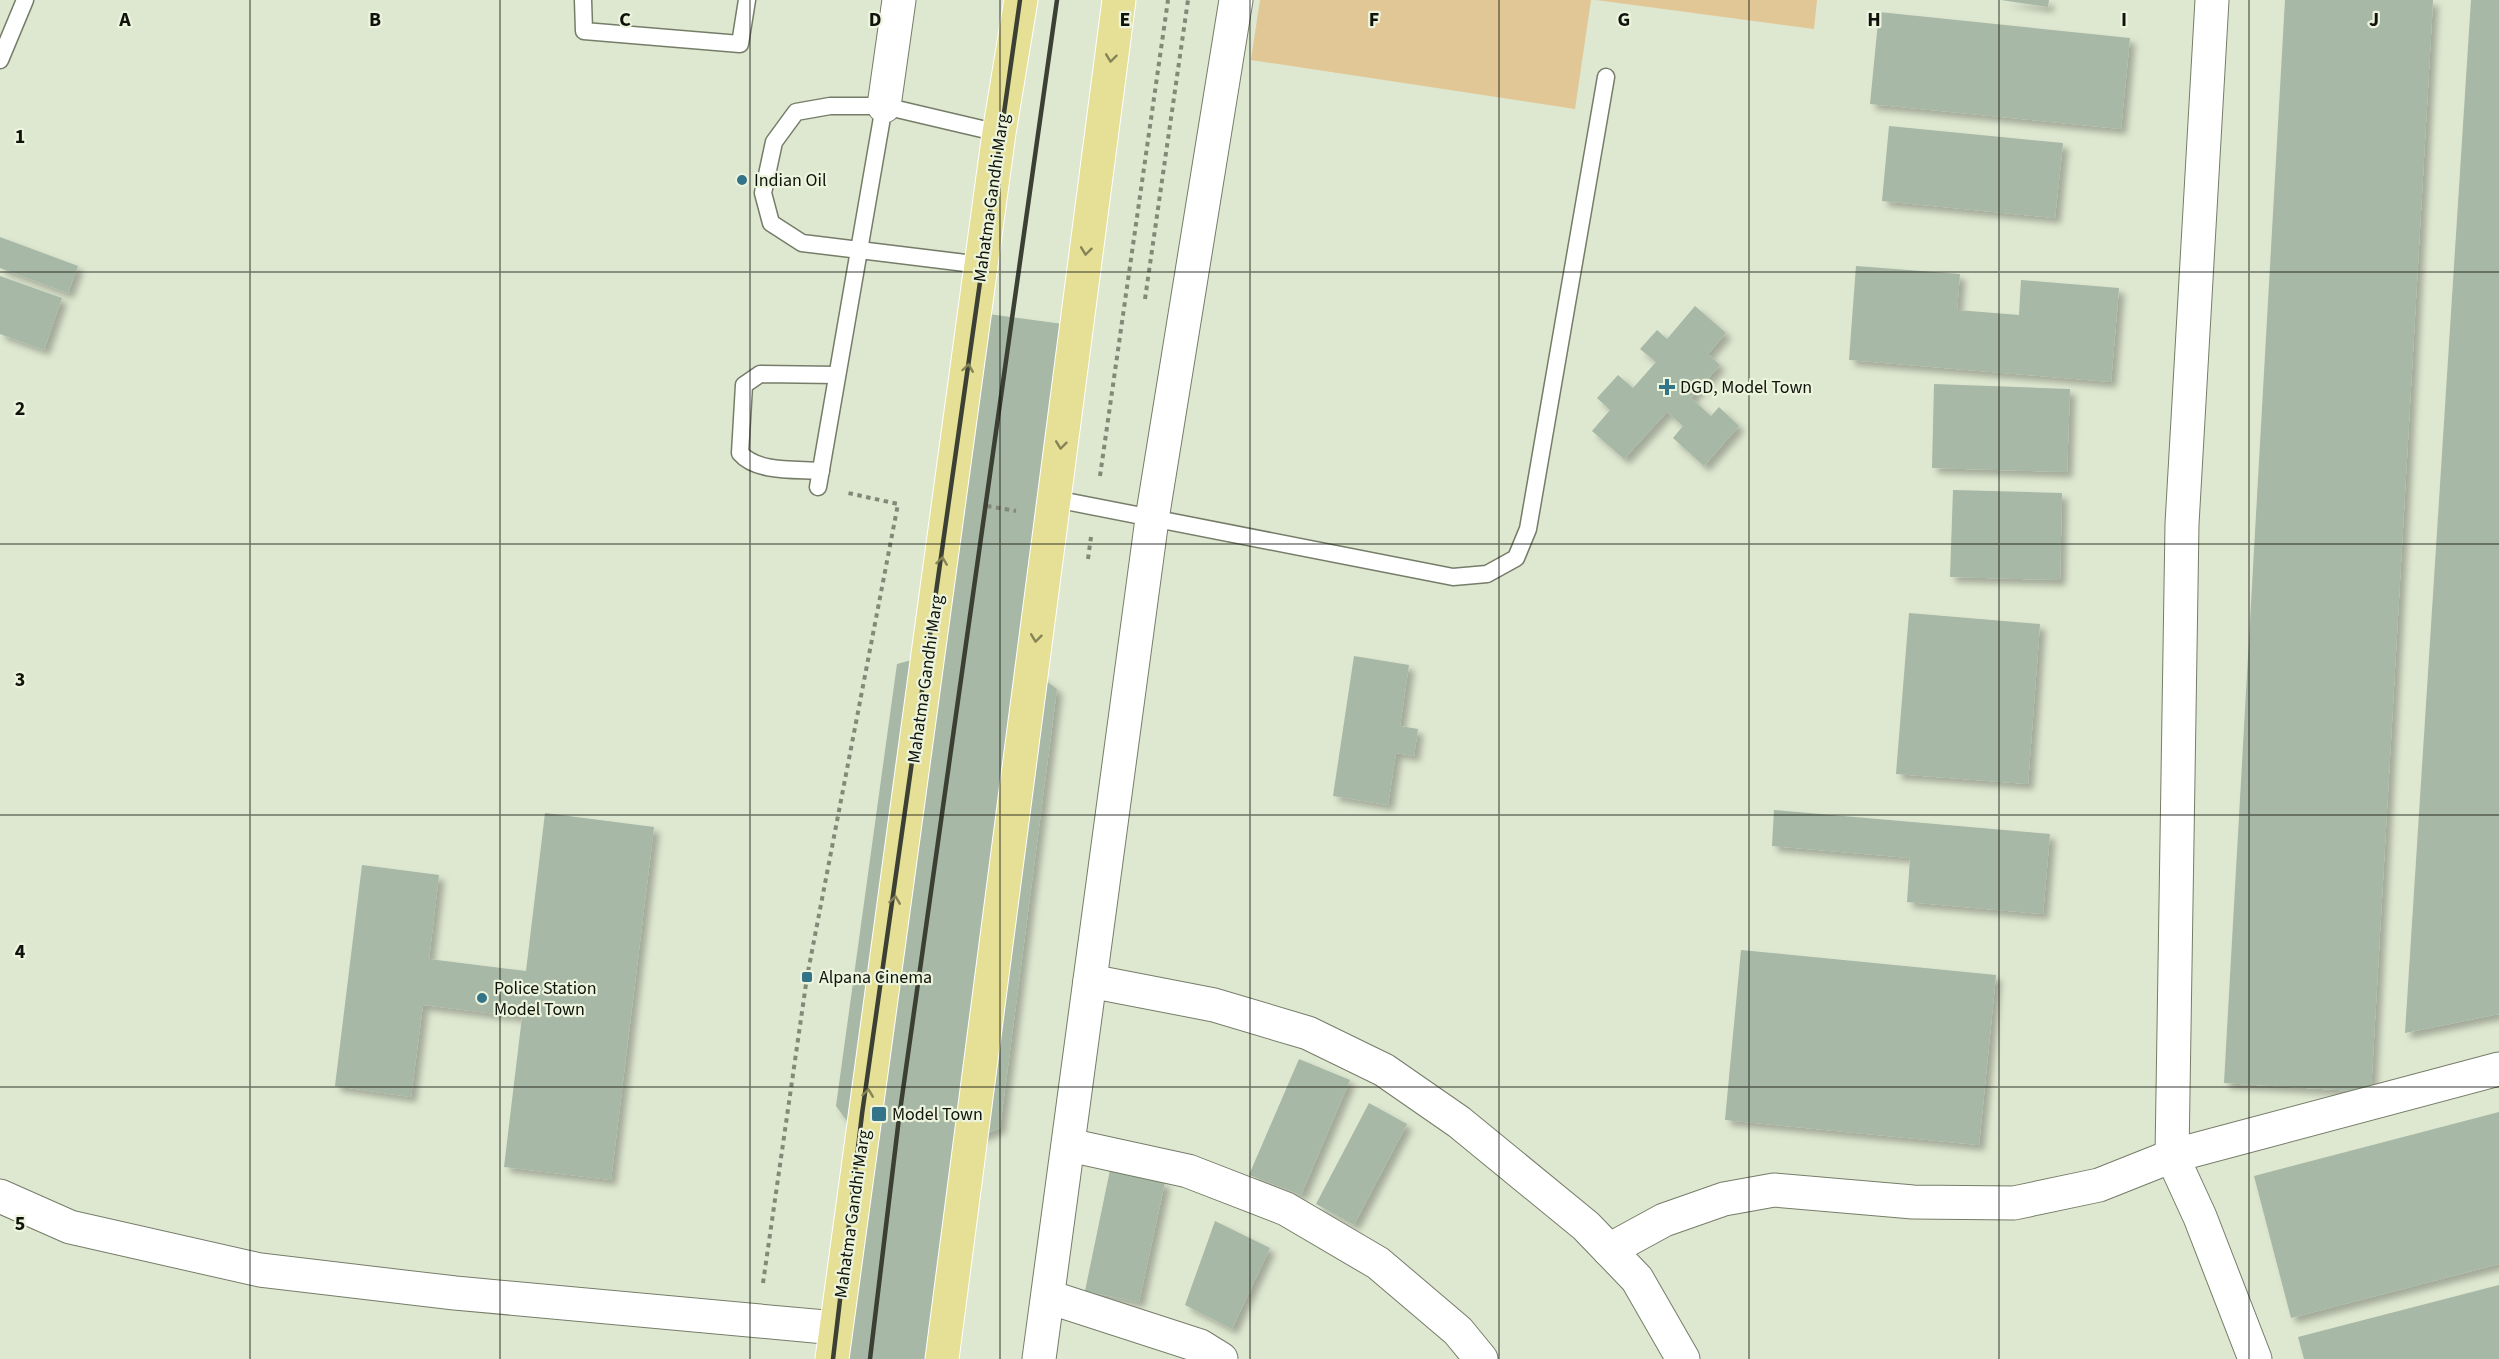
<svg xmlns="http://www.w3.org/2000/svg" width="2499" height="1359" viewBox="0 0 2499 1359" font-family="'Source Sans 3',sans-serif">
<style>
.green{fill:#e1c795}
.building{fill:#a7b8a6;filter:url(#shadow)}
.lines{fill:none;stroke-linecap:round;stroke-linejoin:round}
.lane-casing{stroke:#757d68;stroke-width:19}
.street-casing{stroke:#757d68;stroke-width:35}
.primary-casing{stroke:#fff;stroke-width:35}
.path{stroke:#838979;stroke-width:4;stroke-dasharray:4.5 4.5;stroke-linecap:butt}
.lane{stroke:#fff;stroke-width:16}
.street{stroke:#fff;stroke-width:33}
.primary{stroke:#e6df96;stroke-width:33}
.rail{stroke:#3b3f34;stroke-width:4.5}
.oneway{stroke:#868357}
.grid{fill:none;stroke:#10130b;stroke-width:1.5;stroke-opacity:0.55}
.poi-dot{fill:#347488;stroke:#ecf4dd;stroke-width:2}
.labels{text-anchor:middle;stroke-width:4.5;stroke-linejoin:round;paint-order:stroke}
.poi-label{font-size:18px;fill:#10130b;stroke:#ecf4dd;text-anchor:start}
.street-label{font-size:18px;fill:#10130b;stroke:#ecf4dd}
.grid-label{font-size:20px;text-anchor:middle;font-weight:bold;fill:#10130b;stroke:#ecf4dd;stroke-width:4.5;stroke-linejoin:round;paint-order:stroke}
</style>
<defs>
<filter id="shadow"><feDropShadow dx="5.5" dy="5.5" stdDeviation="3" flood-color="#0004"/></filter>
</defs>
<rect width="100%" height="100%" fill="#dee7d0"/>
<g class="green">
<path d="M1260,0h331l-16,109 -324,-49z"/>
<path d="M1596,0h221l-3,29z"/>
</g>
<g class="building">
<path d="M2001,0h48l-1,7z"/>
<path d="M2285,0h148l-62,1092 -147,-9z"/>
<path d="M2471,0h28v1014l-94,19z"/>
<path d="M1879,12l251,26 -9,91 -251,-25z"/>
<path d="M1889,126l174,17 -8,75 -173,-17z"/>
<path d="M0,237l78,29 -10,27 -68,-25z"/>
<path d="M1856,266l104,8 -3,36 62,5 2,-35 98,8 -8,94 -262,-22z"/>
<path d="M0,276l62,22 -18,52 -44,-16z"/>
<path d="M1695,306l31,27 -18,21 12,11 -29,33 20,18 8,-9 20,19 -35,40 -31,-28 10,-12 -16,-14 -43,47 -32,-28 18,-21 -13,-12 21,-23 15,13 23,-26 -16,-13 17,-19 10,9z"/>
<path d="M966,311l104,14 -44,341 31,23 -57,439 -30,12 -31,219h-116l34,-224 -21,-29 61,-442 29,-8z"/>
<path d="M1934,384l136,5 -3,83 -135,-4z"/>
<path d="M1953,490l109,3 -2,87 -110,-3z"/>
<path d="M1909,613l131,11 -12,160 -132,-10z"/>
<path d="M1354,656l55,9 -9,61 18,3 -4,27 -18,-3 -8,52 -55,-9z"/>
<path d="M1774,810l276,24 -7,80 -136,-12 3,-44 -138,-12z"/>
<path d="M545,813l109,14 -43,353 -107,-13 18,-150 -99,-12 -12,92 -76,-11 27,-221 77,10 -10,84 97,12z"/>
<path d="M1741,950l255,25 -17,170 -254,-25z"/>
<path d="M1299,1059l51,21 -49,115 -52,-20z"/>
<path d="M1369,1103l38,21 -53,101 -38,-21z"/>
<path d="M2499,1112v152l-208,54 -37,-142z"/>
<path d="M1110,1170l55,12 -26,120 -54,-11z"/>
<path d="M1215,1221l55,27 -38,81 -47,-24z"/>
<path d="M2499,1285v74h-195l-6,-22z"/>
</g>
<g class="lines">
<defs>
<g id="lane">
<path d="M583,0l1,31 156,13 7,-44"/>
<path d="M0,60l25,-60"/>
<path d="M982,265l-180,-22 -31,-20 -8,-30 11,-51 22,-30 34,-6h54l115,27"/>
<path d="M821,471c-25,-2 -64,2 -81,-18l4,-68 16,-11 77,1"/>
<path d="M818,487l66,-381"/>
<path d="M1055,499l398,78 34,-3 29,-16 12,-29 78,-452"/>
</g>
<g id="street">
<path d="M2212,0l-30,524 -10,632 28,61 55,142"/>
<path d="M884,106l15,-106"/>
<path d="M1090,981l124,24 94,28 76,37 75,52 127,104 51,53 46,80"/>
<path d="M1069,1145l119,26 98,38 92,54 80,68 23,28"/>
<path d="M0,1196l70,31 190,43 195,23 381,35"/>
<path d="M1609,1250l55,-30 60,-21 50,-9 139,12 101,1 85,-18 73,-29 327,-87"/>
<path d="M1049,1297l151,49 21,13"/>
<path d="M1039,1359l113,-840 84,-519"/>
</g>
<g id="primary">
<path d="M832,1359l167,-1226 22,-133"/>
<path d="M942,1359l177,-1359"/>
</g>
</defs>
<use href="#lane" class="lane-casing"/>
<use href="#street" class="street-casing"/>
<use href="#primary" class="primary-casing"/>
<g class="path">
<path d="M1145,299l43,-299"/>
<path d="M1100,476l68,-476"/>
<path d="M987,506l29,5"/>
<path d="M1088,559l3,-22"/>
<path d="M763,1283l44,-306 91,-473 -50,-11"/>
</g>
<use href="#lane" class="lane"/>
<use href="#street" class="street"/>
<use href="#primary" class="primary"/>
<g class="rail">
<path d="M833,1359l29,-245 158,-1114"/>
<path d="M870,1359l29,-241 158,-1118"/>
</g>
</g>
<defs><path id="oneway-chevron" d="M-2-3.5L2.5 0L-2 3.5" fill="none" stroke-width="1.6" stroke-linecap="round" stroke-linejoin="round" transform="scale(1.5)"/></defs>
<g class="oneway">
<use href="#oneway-chevron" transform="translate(1111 58) rotate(97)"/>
<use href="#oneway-chevron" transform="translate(1086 251) rotate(97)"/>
<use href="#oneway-chevron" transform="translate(968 368) rotate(-82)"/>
<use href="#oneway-chevron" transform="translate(1061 445) rotate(97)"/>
<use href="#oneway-chevron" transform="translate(942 561) rotate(-82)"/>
<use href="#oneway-chevron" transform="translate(1036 638) rotate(97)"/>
<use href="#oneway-chevron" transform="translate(895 900) rotate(-82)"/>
<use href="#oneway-chevron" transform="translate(868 1093) rotate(-82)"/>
</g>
<path class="grid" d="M250,0v1359M500,0v1359M750,0v1359M1000,0v1359M1250,0v1359M1499,0v1359M1749,0v1359M1999,0v1359M2249,0v1359M0,272h2499M0,544h2499M0,815h2499M0,1087h2499"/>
<g class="poi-dot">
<circle cx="742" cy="180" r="6"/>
<path d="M1664 378h6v6h6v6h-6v6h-6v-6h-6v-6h6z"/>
<rect x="801" y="971" width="12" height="12" rx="3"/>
<circle cx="482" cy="998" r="6"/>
<rect x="871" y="1106" width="16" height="16" rx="3"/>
</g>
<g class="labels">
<g class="poi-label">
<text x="754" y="186">Indian Oil</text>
<text x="1680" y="393">DGD, Model Town</text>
<text x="819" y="983">Alpana Cinema</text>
<text x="494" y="994">Police Station<tspan x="494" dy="21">Model Town</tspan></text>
<text x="892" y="1120">Model Town</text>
</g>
<g class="street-label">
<text transform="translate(991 198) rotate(-82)" y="6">Mahatma Gandhi Marg</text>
<text transform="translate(925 679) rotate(-82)" y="6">Mahatma Gandhi Marg</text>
<text transform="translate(852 1214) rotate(-82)" y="6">Mahatma Gandhi Marg</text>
</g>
</g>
<g class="grid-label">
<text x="125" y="26">A</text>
<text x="375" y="26">B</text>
<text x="625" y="26">C</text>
<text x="875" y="26">D</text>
<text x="1125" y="26">E</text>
<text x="1374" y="26">F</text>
<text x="1624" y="26">G</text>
<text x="1874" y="26">H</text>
<text x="2124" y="26">I</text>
<text x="2374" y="26">J</text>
<text x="20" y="143">1</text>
<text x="20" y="415">2</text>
<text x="20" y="686">3</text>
<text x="20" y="958">4</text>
<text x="20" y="1230">5</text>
</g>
</svg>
